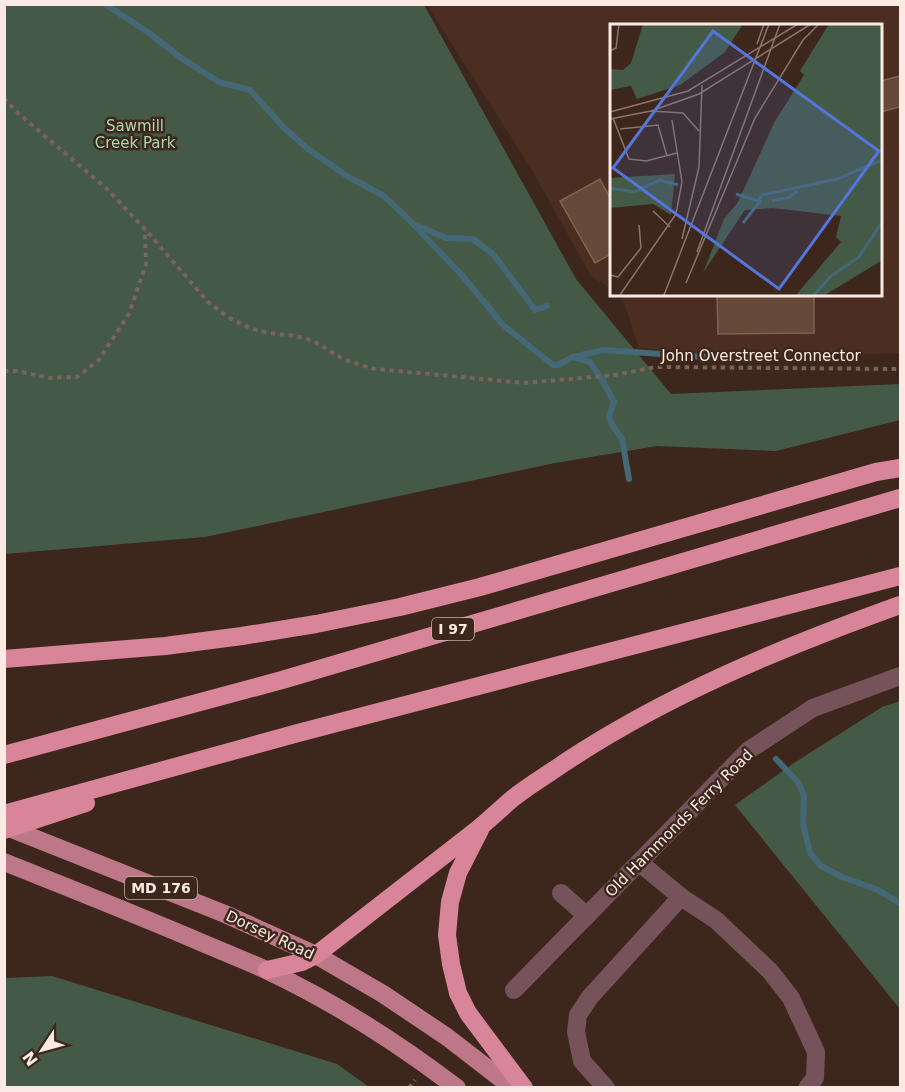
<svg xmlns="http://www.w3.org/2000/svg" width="905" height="1092" viewBox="0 0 905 1092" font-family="'DejaVu Sans',sans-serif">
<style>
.built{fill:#4b2e21}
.green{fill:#455947}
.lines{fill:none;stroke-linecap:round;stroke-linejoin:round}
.stream{stroke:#456876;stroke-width:6}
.building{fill:#654a39;stroke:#7c6455;stroke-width:1.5}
.path{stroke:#78645b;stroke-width:4;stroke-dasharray:4.5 4.5;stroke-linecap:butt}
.minor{stroke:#76535b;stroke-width:18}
.major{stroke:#bd7788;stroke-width:18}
.highway{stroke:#d98599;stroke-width:18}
.highway-bridge{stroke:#d98599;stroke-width:18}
.labels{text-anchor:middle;stroke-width:5;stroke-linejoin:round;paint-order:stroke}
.shield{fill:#3d271d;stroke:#c1b0a8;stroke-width:1.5}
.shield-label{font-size:14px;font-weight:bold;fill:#faeae3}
.park-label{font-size:15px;fill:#a9d8ae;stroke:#3d271d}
.street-label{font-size:15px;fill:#faeae3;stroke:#3d271d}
.inset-river{fill:none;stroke:#456876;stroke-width:3}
.inset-road{fill:none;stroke:#89756c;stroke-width:1.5}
.view{fill:#5475db;fill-opacity:0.15;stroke:#5475db;stroke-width:3}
.inset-edge{fill:none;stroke:#faeae3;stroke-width:3}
</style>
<rect width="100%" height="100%" fill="#3d271d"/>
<path class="built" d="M427,5h473v348l-145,5 -116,-10 -17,-52 -4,-2h262v-268h-269v263l-20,-13 -59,-106z"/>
<g class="green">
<path d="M4,5h420l152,274 95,115 229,-10v36l-124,31 -119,-5 -102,17 -350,74 -200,17z"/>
<path d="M900,701v308l-165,-204 59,-42 88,-56z"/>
<path d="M52,976l285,88 32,23h-364v-109z"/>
</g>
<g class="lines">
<g class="stream">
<path d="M105,4l44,29 35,27 35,22 31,8 34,38 24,21 39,27 37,20 25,24 52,54 42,51 50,40h5l15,-8 17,5 13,19 11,21 -5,15 4,9 9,13 7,40"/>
<path d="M416,225l30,13 27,1 21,16 41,55 12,-4"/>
<path d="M573,357l30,-7 132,9"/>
<path d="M776,759l22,23 6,13 -1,29 7,29 11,13 21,11 36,13 22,13"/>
</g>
</g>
<g class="building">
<path d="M900,76v31l-20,5v-31z"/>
<path d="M600,179l11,21v54l-16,9 -35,-62z"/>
<path d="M717,294h97v39l-96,1z"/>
</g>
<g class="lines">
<g class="path">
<path d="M4,98l15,16 87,74 39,41 63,73c18,15 38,27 62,31 13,2 25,2 37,6 12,4 22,12 33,18 11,6 24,9 36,12l149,14 90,-8 41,-8 244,2"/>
<path d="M4,371h13l33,7 27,-1 21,-16 31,-47 17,-50 -1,-34"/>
<path d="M409,1088l6,-8"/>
</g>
<g class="minor">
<path d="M640,863l41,34 35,23 54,51 21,27 25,54 -1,26 -8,10"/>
<path d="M561,893l26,23"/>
<path d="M514,990l235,-240 64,-42 87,-32"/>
<path d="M606,1088l-24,-27 -6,-29 2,-17 12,-18 91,-100"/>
</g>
<g class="major">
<path d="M4,826l221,88 91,41 67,39 64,43 66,51"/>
<path d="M4,862c63,25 125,50 187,76 25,11 51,21 75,32 68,32 132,73 191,118"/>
</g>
<g class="highway">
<path d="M4,659l161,-13 77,-10 74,-12 84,-17 80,-20 396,-115 24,-4"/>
<path d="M4,755l278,-75 618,-182"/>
<path d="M4,814l294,-81 602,-157"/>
<path d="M480,830l-22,43 -8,29 -3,33 4,29 7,29 10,20 56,75"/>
<path d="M267,970l35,-8 14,-7c53,-41 105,-82 158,-123 13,-10 25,-22 38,-33 16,-13 35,-24 52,-36 104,-69 219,-116 336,-158"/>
</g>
<path class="highway-bridge" d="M4,830l82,-27"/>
</g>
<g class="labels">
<g class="shield">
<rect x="432" y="618" width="42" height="22" rx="4.5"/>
<rect x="125" y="877" width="72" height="22" rx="4.5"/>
</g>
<g class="shield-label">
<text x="453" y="634">I 97</text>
<text x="161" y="893">MD 176</text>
</g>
<g class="park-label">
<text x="135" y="131">Sawmill<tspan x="135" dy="17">Creek Park</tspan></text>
</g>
<g class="street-label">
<text x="761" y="361">John Overstreet Connector</text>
<text transform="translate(679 823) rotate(-45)" y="5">Old Hammonds Ferry Road</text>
<text transform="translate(270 935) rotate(25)" y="5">Dorsey Road</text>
</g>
</g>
<g transform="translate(610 24)">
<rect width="272" height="272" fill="#3d271d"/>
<path d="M33,0h100l-18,28 -45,33 -43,14 -6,-13 -21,4v-21l13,1 8,-7zM219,0h52v237l-56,34h-29l45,-53 -5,-5 5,-21 -68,-8 -28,2 -42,63 21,-54 14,-17 36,-79 30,-48 -4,-4zM65,150l-4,41 -18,-11 -43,4v-30z" fill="#455947"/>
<path class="inset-river" d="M0,164l24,4 26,-12 18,5M126,170l22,7 4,-6 75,-16 45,-19M162,177l18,-4 7,-6M133,199l18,-23M204,271l16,-18 29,-20 23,-35"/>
<path class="inset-road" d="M147,20l7,-20M0,27l6,-3 3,-24M41,87l32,2 16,18M0,88l78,-21 110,-67M3,94l16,41 17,2 31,-8M0,95l41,-8 48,-17 112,-70M10,105l38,-4 9,31M43,187l17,16M72,215l17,-72 3,-82M87,228l83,-228M0,251l8,2 23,-29 -2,-23M76,259l69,-165 48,-78 16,-16M10,271l56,-81 6,-32 -10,-62M54,271l105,-271"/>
<path class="view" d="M103,7l166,120 -100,138 -166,-121z"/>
<rect width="272" height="272" class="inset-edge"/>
</g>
<rect width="905" height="1092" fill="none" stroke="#faeae3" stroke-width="12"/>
<g transform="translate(42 1050) rotate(234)" stroke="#3d271d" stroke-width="4.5" paint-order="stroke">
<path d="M0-4.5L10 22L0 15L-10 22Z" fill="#faeae3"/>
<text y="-9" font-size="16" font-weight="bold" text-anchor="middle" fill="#faeae3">N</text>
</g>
</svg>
